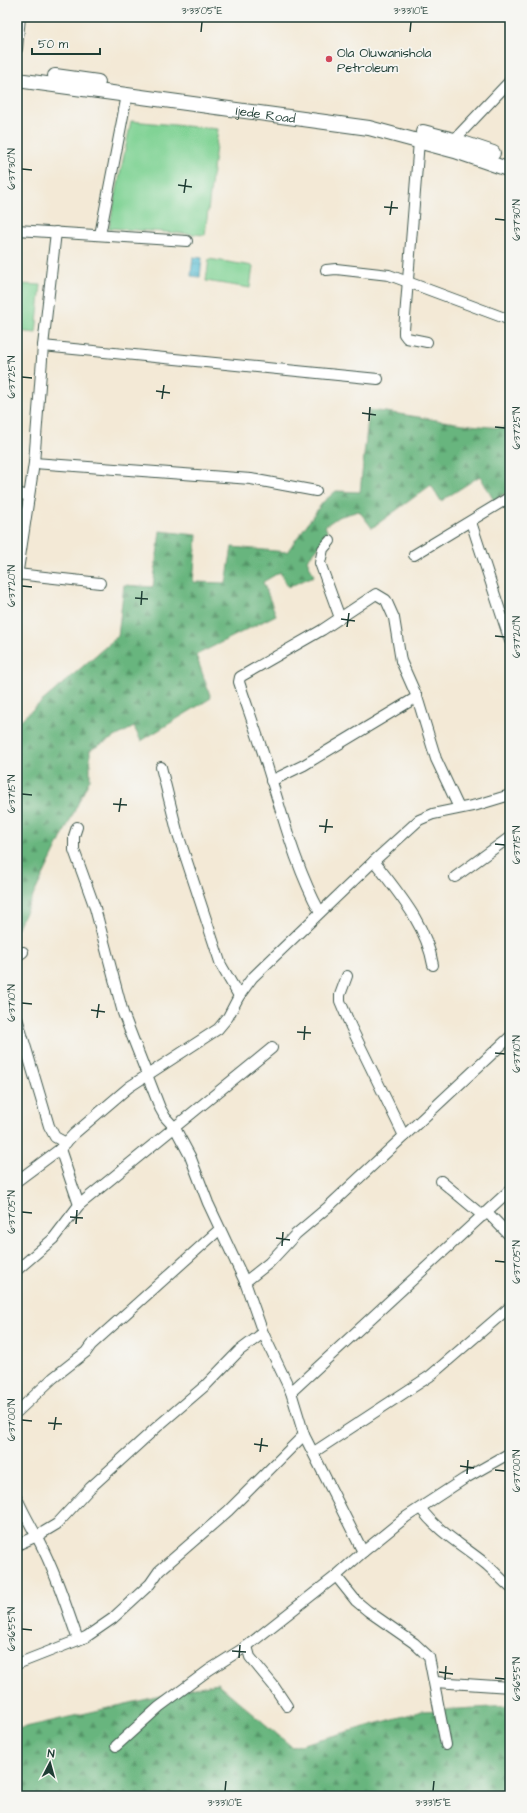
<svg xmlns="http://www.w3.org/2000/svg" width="527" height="1813" viewBox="0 0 527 1813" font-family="'Architects Daughter',sans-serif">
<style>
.green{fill:#81d395;stroke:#508864}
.forest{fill:url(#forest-firs);stroke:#447959}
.water{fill:url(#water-waves);stroke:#3a7d84}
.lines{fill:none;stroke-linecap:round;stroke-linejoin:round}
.minor-casing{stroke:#3f574c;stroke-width:12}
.secondary-casing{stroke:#3f574c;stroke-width:16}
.minor{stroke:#fff;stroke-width:10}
.secondary{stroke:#fff;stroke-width:14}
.ticks{fill:none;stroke:#1f3d34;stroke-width:1.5}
.poi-dot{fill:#d1495b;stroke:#f6f6f2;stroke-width:1.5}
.labels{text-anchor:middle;stroke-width:3.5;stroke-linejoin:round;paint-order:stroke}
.poi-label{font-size:13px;fill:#1f3d34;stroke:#f6f6f2;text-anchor:start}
.street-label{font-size:13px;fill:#1f3d34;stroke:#f6f6f2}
.neatline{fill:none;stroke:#1f3d34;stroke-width:1.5}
.ticks-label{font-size:10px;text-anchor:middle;fill:#1f3d34}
</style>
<defs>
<pattern id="forest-firs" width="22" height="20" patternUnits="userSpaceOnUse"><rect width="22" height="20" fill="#68b57e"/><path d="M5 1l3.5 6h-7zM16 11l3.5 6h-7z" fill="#559468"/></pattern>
<pattern id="water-waves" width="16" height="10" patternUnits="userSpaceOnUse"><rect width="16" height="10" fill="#56bdd4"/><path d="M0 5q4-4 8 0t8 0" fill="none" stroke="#479bad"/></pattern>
</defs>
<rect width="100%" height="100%" fill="#f6f6f2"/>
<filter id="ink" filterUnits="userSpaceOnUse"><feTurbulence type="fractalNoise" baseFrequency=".025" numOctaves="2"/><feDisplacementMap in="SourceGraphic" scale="8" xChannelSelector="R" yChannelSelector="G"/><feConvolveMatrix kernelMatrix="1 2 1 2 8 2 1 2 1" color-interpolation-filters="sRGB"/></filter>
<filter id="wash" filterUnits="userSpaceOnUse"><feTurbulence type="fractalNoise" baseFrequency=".012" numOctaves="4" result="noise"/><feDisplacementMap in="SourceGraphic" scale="16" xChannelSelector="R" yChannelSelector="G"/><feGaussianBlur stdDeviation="0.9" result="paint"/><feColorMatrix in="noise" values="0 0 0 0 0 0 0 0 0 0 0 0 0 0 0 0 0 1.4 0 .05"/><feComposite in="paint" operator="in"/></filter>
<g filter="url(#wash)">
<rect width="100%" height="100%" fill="#f3e9d6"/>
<g class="green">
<path d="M131,121l87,8 -13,106 -96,-7z"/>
<path d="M209,259l44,7 -3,22 -44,-7z"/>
<path d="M17,284l24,1 -5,48 -19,-2z"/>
</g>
<g class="forest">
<path d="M369,410c47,5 94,17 141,18v62l-16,11 -14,-25 -39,25 -10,-16 -59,43 -13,-17 -21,6 -13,9 4,10 -22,24 7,16 -26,11 -8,-15 -17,10 13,33 -80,40 15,43 -70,43 -7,-14 -44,23v29l-73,150v-206l101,-87 6,-51 29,2 7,-56 37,4 -4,47 33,1 6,-36 55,5 36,-50 13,-11 24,1z"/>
<path d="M217,1683l75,64 130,-36 88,-5v90h-493v-67z"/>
</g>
<path class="water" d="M193,257l9,1 -2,19 -9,-1z"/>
</g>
<g filter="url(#ink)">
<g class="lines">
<defs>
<g id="minor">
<path d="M17,49l3,-32"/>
<path d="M454,140l56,-59"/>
<path d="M419,141l-15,189v4l3,4 20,4"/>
<path d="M17,230l170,11"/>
<path d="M100,235l27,-140"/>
<path d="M326,270l10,-1 53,6 121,45"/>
<path d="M43,346l335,33"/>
<path d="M34,463l217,16 65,12"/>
<path d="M17,493l12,3"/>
<path d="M471,522l39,119"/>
<path d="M330,541l-7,8 -3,14 20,55"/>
<path d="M414,555l96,-58"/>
<path d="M17,574l83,9"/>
<path d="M17,577l17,-114 9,-117 13,-114"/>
<path d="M161,767l16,64 44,134 18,31"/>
<path d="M271,781l33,-16 113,-68"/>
<path d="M77,827l-3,9v14l21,58 28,105 37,95 5,9 10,11 15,28 18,47 37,79 18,51 28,59 13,43 59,117"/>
<path d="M374,861c24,32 52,63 59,104"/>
<path d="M455,877l55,-40"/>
<path d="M320,912c-24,-44 -36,-92 -51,-140 -9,-30 -20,-60 -30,-90l1,-5 82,-47 54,-36 10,6 8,18 7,43 16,36 19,62 23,49"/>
<path d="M17,956l6,-4"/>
<path d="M347,976l-7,19v6l11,26 53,109"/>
<path d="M17,1018l32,108 6,11 11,6"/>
<path d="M60,1149l19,56"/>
<path d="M17,1181l43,-32 14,-15 55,-47 89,-58 10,-12 11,-21 13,-18 122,-117 45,-41 14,-6 44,-9 33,-10"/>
<path d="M441,1181l42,35"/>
<path d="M487,1212l23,24"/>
<path d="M17,1270l36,-31 26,-34 193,-157"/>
<path d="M245,1282l24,-19 27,-29 32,-27 182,-170"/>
<path d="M291,1392l219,-202"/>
<path d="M17,1412l36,-34 33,-26 5,-7 129,-116"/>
<path d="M314,1452l116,-76 80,-69"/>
<path d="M17,1498c6,14 13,26 20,39 17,32 29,68 41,103"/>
<path d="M421,1509c18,24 43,37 66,56 8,7 15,15 23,22"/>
<path d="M17,1545l20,-9 20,-12 33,-36 67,-61 49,-42 33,-34 24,-18"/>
<path d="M336,1576l20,25 12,10 46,32 15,14 17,88"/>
<path d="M247,1646l3,11 23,28 14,21"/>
<path d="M17,1664l69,-27 26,-18 38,-35 9,-13 69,-60 76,-76"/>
<path d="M435,1682l75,5"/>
<path d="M116,1746l43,-39 50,-37 38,-24 89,-70 27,-24 43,-35 58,-38 46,-26"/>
</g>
<g id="secondary">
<path d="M55,76l43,6"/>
<path id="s1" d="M17,80l352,48 86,23 55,19"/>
<path d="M423,132l31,8 39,13"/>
</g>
</defs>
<use href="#minor" class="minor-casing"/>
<use href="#secondary" class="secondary-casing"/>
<use href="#minor" class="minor"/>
<use href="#secondary" class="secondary"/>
</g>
</g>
<path class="ticks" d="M201,32l1,-10M410,32l1,-10M22,169l10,1M178,185l14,2M184,193l2,-14M384,207l14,1M390,215l2,-14M495,219l10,1M22,377l10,1M156,391l14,2M162,399l2,-14M362,413l14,2M369,421l1,-14M495,427l10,1M22,586l10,1M135,598l13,1M141,605l1,-14M341,619l14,2M347,627l2,-14M495,636l10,1M22,794l10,1M113,804l14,1M119,812l2,-14M319,826l14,1M325,833l2,-14M495,844l10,1M22,1003l10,1M91,1010l14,2M97,1018l2,-14M297,1032l14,1M304,1040l1,-14M495,1053l10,1M22,1212l10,1M70,1217l13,1M76,1224l1,-14M276,1238l14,2M282,1246l1,-14M495,1261l10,1M22,1420l10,1M48,1423l14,1M54,1430l2,-13M254,1444l14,2M260,1452l2,-14M460,1466l14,2M495,1470l10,1M467,1474l1,-14M22,1629l10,1M232,1651l14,1M239,1658l1,-13M439,1672l14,2M495,1678l10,1M445,1680l1,-14M225,1791l1,-10M433,1791l1,-10"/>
<circle class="poi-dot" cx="329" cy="59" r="4"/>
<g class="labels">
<g class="poi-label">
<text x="337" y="57">Ola Oluwanishola<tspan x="337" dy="15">Petroleum</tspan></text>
</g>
<g class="street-label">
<text dy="5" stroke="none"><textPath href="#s1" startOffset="251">Ijede Road</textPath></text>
</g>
</g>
<rect width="527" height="1813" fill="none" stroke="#f6f6f2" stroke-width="44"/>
<g transform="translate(50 1763) rotate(6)" stroke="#f6f6f2" stroke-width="3" paint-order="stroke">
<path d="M0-3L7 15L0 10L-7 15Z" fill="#1f3d34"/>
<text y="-6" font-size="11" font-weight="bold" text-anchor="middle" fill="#1f3d34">N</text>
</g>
<path d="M32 48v6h68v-6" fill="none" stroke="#1f3d34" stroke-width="2"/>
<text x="38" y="48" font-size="12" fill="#1f3d34" stroke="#f6f6f2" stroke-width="3" paint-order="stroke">50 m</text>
<rect x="22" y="22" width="483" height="1769" class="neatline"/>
<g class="ticks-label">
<text x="202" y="14">3°33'05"E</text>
<text x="411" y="14">3°33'10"E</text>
<text transform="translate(11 169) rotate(-90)" y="4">6°37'30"N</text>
<text transform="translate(516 220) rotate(-90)" y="4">6°37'30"N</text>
<text transform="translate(11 377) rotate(-90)" y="4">6°37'25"N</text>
<text transform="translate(516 428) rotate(-90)" y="4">6°37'25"N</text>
<text transform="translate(11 586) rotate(-90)" y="4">6°37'20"N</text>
<text transform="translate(516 637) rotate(-90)" y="4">6°37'20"N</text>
<text transform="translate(11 794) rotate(-90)" y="4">6°37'15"N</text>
<text transform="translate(516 845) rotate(-90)" y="4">6°37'15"N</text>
<text transform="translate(11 1003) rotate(-90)" y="4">6°37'10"N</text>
<text transform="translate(516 1054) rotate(-90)" y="4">6°37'10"N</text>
<text transform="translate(11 1212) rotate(-90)" y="4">6°37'05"N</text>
<text transform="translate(516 1262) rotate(-90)" y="4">6°37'05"N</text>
<text transform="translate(11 1420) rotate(-90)" y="4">6°37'00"N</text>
<text transform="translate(516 1471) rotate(-90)" y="4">6°37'00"N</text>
<text transform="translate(11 1629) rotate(-90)" y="4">6°36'55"N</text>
<text transform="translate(516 1679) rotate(-90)" y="4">6°36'55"N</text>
<text x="225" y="1806">3°33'10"E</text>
<text x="433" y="1806">3°33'15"E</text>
</g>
</svg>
